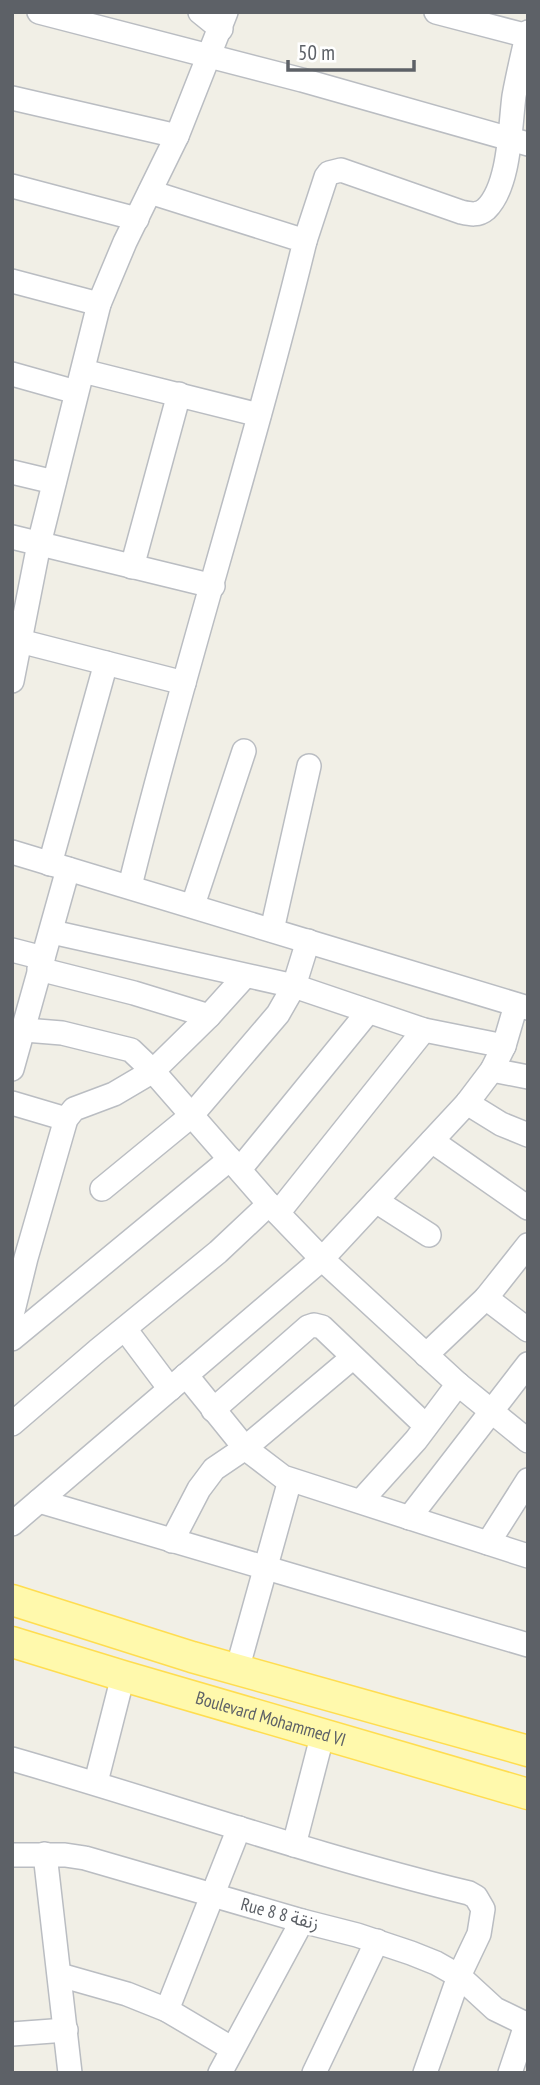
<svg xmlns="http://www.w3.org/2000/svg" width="540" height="2085" viewBox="0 0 540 2085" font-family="'PT Sans Narrow','Noto Sans Arabic',sans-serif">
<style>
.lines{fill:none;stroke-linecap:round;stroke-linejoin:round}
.minor-casing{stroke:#babdc2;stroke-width:26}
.major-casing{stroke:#ffdd50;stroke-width:33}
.minor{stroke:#fff;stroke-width:23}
.major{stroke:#fff9ac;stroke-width:30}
.labels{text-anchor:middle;stroke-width:6;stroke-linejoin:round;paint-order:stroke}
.street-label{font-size:18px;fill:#5d6167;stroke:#fff}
</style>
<rect width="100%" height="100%" fill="#f1efe6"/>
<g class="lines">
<defs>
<g id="minor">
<path d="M39,12l263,68 226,64"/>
<path d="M200,12l21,17"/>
<path d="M436,12l92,24"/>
<path d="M12,98l165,38"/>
<path d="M12,186l125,33"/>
<path d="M305,241l21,-64 3,-4 12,-3 120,42c9,2 17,4 25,-3 24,-23 24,-83 28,-113 4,-22 9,-43 14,-64"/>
<path d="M12,281l87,23"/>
<path d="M83,371l176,44"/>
<path d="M12,374l64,18"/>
<path d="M12,472l42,10"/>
<path d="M12,537l201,49"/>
<path d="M132,567l47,-173"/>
<path d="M12,639l172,44"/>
<path d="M12,681l27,-137 60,-240 26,-62 52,-106 49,-124"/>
<path d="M12,852l516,156"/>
<path d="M50,864l56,-201"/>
<path d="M130,886c53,-216 122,-428 175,-645l-155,-49"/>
<path d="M193,905l51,-154"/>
<path d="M272,930l37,-164"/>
<path d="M52,932l242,54 130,44 80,16"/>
<path d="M12,950l31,8"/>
<path d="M39,969l95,24 75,23"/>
<path d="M25,1030l37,3 69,17 22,21 116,133 53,55 136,125 70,57"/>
<path d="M12,1069l56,-200"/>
<path d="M492,1070l36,7"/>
<path d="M12,1103l54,16"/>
<path d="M467,1103l34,21 27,11"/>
<path d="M432,1141l96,67"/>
<path d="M240,1169l128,-157"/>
<path d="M102,1189l89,-73 87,-102 16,-28 14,-45"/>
<path d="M376,1201l53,34"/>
<path d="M278,1213l146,-183"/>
<path d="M486,1298l42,32"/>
<path d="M12,1315l14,-57 40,-139 8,-10 40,-15 39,-23 56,-55 36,-40"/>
<path d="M125,1329l45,60"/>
<path d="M12,1339l218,-180"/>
<path d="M426,1355l60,-57 42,-53"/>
<path d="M186,1375l59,73 38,29 245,79"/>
<path d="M213,1410l95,-83 6,-2 8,2 104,99"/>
<path d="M12,1424l85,-73 121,-99 51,-48"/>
<path d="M39,1501c163,49 326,95 489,144"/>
<path d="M361,1501l55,-61 42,-56"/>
<path d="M409,1518l119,-154"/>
<path d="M12,1524l310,-265 145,-156 25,-33 12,-24 12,-41"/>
<path d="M172,1541l27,-52 15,-20 31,-21 107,-90"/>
<path d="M488,1543l40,-63"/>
<path d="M237,1670l53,-190"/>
<path d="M12,1759c153,44 303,97 457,134l7,4 7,12 -4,25 -20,42 -34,97"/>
<path d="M96,1782l27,-106"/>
<path d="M294,1845l29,-112"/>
<path d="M45,1854l25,219"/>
<path d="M12,1855h53l20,3 217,63 55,14 54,18 25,10 23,13 36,33 33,16"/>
<path d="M60,1975l67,19 40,16 64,38"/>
<path d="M167,2010l72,-182"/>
<path d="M12,2034l54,-4"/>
<path d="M220,2073l82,-152"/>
<path d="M314,2073l63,-132"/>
<path d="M510,2073l16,-48"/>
</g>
<g id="major">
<path d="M12,1600l180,57 336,94"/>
<path id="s1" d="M12,1642l111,34 405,118"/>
</g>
</defs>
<use href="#minor" class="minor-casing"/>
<use href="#major" class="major-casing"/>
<use href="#minor" class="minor"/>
<use href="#major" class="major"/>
</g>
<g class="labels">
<g class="street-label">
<text dy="6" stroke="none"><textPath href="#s1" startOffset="270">Boulevard Mohammed VI</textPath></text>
<text transform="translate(280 1914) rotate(15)" y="6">Rue 8 8 زنقة</text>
</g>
</g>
<rect width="540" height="2085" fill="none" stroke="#5d6167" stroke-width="28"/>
<path d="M288 60v10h126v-10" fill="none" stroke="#5d6167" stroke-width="3.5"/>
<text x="298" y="60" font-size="21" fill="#5d6167" stroke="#ffffff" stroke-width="5" paint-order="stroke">50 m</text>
</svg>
